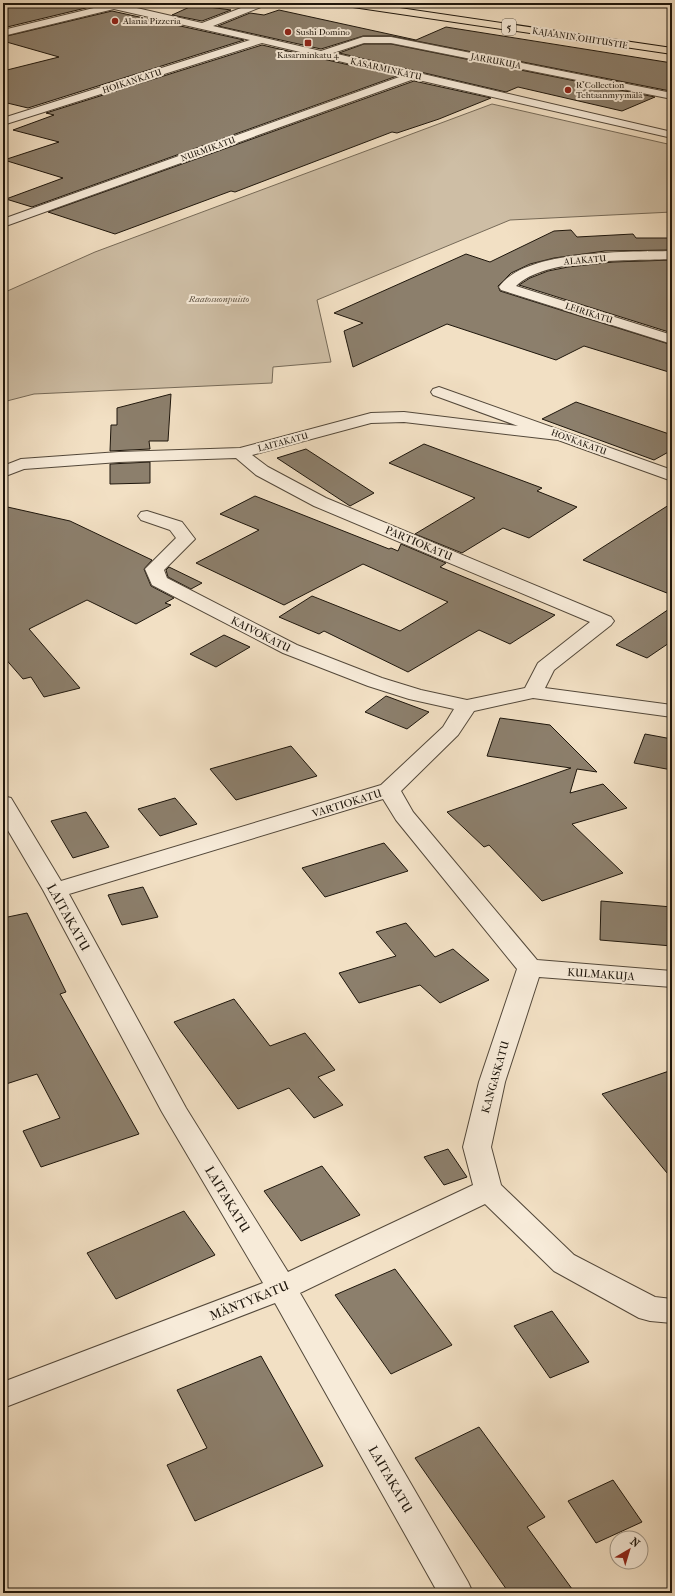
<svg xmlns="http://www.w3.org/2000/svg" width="675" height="1596" viewBox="0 0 675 1596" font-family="'IM FELL French Canon',serif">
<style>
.green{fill:#cebea5;stroke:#766a58}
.building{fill:#8c7f6c;stroke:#1e160c}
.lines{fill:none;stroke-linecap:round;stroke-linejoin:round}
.minor-casing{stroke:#53483a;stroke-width:2}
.highway-casing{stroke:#1e160c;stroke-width:2}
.minor{fill:#f7ebd9;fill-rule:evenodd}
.highway{fill:#f2e0c4;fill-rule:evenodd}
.poi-dot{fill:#8f2418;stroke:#f7ebd9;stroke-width:1.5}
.labels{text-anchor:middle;stroke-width:4;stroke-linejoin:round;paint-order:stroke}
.far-poi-label{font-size:9px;fill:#1e160c;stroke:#f7ebd9;text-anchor:start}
.far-street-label{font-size:9px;fill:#1e160c;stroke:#f7ebd9}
.far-park-label{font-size:9px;font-style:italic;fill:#5c5142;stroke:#f7ebd9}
.shield{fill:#f7ebd9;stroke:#5f564a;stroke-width:1}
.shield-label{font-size:10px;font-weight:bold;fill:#1e160c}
.street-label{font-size:11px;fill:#1e160c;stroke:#f7ebd9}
.near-street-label{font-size:13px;fill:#1e160c;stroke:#f7ebd9}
</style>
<rect width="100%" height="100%" fill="#f2e0c4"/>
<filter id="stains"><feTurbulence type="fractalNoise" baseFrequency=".005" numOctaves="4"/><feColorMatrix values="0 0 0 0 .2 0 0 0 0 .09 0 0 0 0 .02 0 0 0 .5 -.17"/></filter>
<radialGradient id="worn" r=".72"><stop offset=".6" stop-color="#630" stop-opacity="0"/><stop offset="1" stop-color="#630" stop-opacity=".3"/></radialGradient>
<path class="green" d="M492,104l180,41v67l-162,8 -193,80 14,62 -58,5 -1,16 -238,11 -31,8v-109l92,-41z"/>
<g class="building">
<path d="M3,3h61l26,4 -87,21z"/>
<path d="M194,5l37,5 -29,11 -30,-6z"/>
<path d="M279,10l137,30 30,-13 226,36v27l-2,1 -279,-55h-28l-42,13 -103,-23 32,-13 14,2z"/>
<path d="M112,11l132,29 -216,68 -25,-6v-31l56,-14 -56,-16v-4z"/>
<path d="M364,44h27l264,53 -33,14 -104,-24 -12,5 -167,-39z"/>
<path d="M262,45l135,31 -365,131 -26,-8 57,-21 -59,-18 55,-18 -46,-12 41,-15 -8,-2z"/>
<path d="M414,81l77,17 -52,21 -42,14 -5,-1 -157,60 -4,-1 -116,43 -67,-22z"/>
<path d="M571,230l6,7 56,-3 3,4h36v12l-67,1 -51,7 -24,6 -19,9 -13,13 2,5 172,54v28l-88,-27 -28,14 -109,-36 -94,43 -9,-36 19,-8 -29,-10 132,-59 24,8 64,-31z"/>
<path d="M672,260v73l-153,-48 11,-7 18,-7 20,-4 45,-5z"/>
<path d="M171,394l-3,47h-19l1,8 -40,2 1,-26h6v-17z"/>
<path d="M576,402l96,33v15l-18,10 -112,-41z"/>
<path d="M424,444l118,44 -5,3 40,16 -48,31 -26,-10 -41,25 -47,-19 60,-36 -86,-35z"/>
<path d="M306,449l68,44 -24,13 -73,-48z"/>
<path d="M150,462v21l-40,1v-20z"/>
<path d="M255,496l134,53 2,-1 7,3 3,-7 45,19 -6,4 115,48 -45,29 -31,-14 -71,42 -84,-41 -5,3 -40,-17 33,-21 88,35 48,-29 -85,-38 -79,41 -88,-42 63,-33 -39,-16z"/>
<path d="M672,503v92l-89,-35 20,-13z"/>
<path d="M3,506l67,15 82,39 -8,9 7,17 23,12 -9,5 6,2 -35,19 -49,-24 -58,29 51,59 -36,9 -13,-20 -8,2 -20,-23z"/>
<path d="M169,567l33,16 -11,6 -23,-12 -2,-7z"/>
<path d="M672,607v34l-25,17 -31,-13z"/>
<path d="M224,635l26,12 -34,20 -26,-13z"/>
<path d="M386,696l43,16 -22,17 -42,-17z"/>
<path d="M500,718l50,7 47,47 -20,-3 -7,24 33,-9 24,24 -55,16 51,49 -81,28 -53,-56 -5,2 -37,-35 124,-44 -84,-12z"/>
<path d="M645,734l27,5v31l-38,-7z"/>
<path d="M291,746l26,30 -81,24 -26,-31z"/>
<path d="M175,798l22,26 -37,12 -22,-27z"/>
<path d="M86,812l23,35 -36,11 -22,-37z"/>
<path d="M384,843l24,28 -83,26 -23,-29z"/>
<path d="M143,887l15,30 -36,8 -14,-30z"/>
<path d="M601,901l71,6v39l-72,-6z"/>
<path d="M27,913l39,79 -6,2 79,140 -98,33 -18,-36 37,-13 -23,-44 -34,11v-167z"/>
<path d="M406,923l29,34 18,-8 36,31 -49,23 -20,-18 -61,18 -20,-30 57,-17 -20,-24z"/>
<path d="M234,999l36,47 35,-13 30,37 -17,7 25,28 -29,13 -25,-30 -51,21 -64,-87z"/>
<path d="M672,1070v109l-70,-85z"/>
<path d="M448,1149l19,28 -23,8 -20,-28z"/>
<path d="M322,1166l38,49 -59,26 -37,-50z"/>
<path d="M184,1211l31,44 -99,44 -29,-46z"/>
<path d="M395,1269l57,76 -61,29 -56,-79z"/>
<path d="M552,1311l37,51 -39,16 -36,-52z"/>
<path d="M261,1356l62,110 -128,55 -28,-56 40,-17 -30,-58z"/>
<path d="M479,1427l66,90 -18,10 48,66h-66l-94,-135z"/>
<path d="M613,1480l29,42 -46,21 -28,-42z"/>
</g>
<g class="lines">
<defs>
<g id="minor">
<path d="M96,3h19l87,20 52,-20h14l-2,2 -53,21 108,25 42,-14h28l281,56v6l-281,-56h-27l-31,10 339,79v6l-258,-59 -411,148v-8l399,-143 -140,-33 -259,82v-7l247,-78 -136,-31 -111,27v-6l99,-24z"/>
<path d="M672,251v8c-41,2 -126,-2 -156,27l156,49v9l-171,-54 -2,-3c26,-38 130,-35 173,-36z"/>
<path d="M439,387l233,83v11l-114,-41 -154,-18 -33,1 -119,32 16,12 58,31 285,119 3,4 -3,4 -57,45 -9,18 127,17v12l-139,-19 -59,13 -16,24 -57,56 12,21 124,148 135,11v16l-133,-10 -34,105 -14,65 10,38 73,70 81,42 17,2v24l-22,-2 -11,-3 -85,-47 -69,-67 -185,89 168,289 5,11h-35l-163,-290 -272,105v-26l260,-99 -101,-171 -119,-222 -40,-68v-26l8,2 3,5 47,78 320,-96 62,-58 11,-18 -45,-10 -41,-13 -85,-33 -131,-68 -7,-16 31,-31 -6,-8 -29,-10 -3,-4 3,-4 6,-1 35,11 13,17 -31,31 3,8 130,67 85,33 39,12 46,10 58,-12 13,-25 52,-41 -276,-116 -58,-31 -20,-17 -117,4 -95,7 -21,8v-11l18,-7 98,-7 121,-4 131,-35 33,-1 114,14 -85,-31 -2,-3 2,-3zM383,799l13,21 121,149 -38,113 -16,65 10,38 -185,87 -102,-164 -117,-214z"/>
</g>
<path id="highway" d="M341,3h25l306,45v6l-326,-48z"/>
</defs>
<use href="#minor" class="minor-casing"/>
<use href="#highway" class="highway-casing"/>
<use href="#minor" class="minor"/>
<use href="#highway" class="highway"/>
</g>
<g class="poi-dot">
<circle cx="115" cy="21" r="4"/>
<circle cx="288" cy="32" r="4"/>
<rect x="304" y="39" width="8" height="8" rx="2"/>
<circle cx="568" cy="90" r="4"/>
</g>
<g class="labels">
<g class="far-poi-label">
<text x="123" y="24">Alania Pizzeria</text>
<text x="296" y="35">Sushi Domino</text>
<text x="308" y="58" text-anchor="middle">Kasarminkatu 4</text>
<text x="576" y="88">R-Collection<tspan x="576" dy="10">Tehtaanmyymälä</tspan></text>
</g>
<g class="far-street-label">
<text transform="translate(580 38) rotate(9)" y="3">KAJAANIN OHITUSTIE</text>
<text transform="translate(496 61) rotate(11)" y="3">JARRUKUJA</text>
<text transform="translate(386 69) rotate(13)" y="3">KASARMINKATU</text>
<text transform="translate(132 81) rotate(-18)" y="3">HOIKANKATU</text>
<text transform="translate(208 149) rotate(-20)" y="3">NURMIKATU</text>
<text transform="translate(585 260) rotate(-5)" y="3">ALAKATU</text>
<text transform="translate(589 313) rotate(18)" y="3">LEIRIKATU</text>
<text transform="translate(283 442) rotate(-15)" y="3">LAITAKATU</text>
<text transform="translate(579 442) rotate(20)" y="3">HONKAKATU</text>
</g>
<g class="far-park-label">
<text x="219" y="302">Raatosuonpuisto</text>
</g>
<rect class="shield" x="502" y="19" width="14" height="16" rx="3"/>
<g class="shield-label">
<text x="509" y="31">5</text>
</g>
<g class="street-label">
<text transform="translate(419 543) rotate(23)" y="4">PARTIOKATU</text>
<text transform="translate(261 634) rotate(27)" y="4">KAIVOKATU</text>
<text transform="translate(347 803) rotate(-17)" y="4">VARTIOKATU</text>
<text transform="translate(601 974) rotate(4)" y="4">KULMAKUJA</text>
<text transform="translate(495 1077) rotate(-74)" y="4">KANGASKATU</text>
</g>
<g class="near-street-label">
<text transform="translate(69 917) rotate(61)" y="5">LAITAKATU</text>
<text transform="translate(228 1199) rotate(59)" y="5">LAITAKATU</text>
<text transform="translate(249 1300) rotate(-22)" y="5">MÄNTYKATU</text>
<text transform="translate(391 1479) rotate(60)" y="5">LAITAKATU</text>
</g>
</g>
<rect width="675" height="1596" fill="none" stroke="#f2e0c4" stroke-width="16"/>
<rect x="4" y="4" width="667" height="1588" fill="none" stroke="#1e160c" stroke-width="2"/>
<rect x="8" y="8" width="659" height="1580" fill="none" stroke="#1e160c"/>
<g transform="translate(629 1550) rotate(38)"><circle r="19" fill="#f7ebd9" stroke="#a09687"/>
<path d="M0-3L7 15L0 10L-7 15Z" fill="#8f2418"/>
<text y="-6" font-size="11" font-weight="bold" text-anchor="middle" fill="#1e160c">N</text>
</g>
<rect width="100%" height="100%" filter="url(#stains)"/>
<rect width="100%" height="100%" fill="url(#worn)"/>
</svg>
